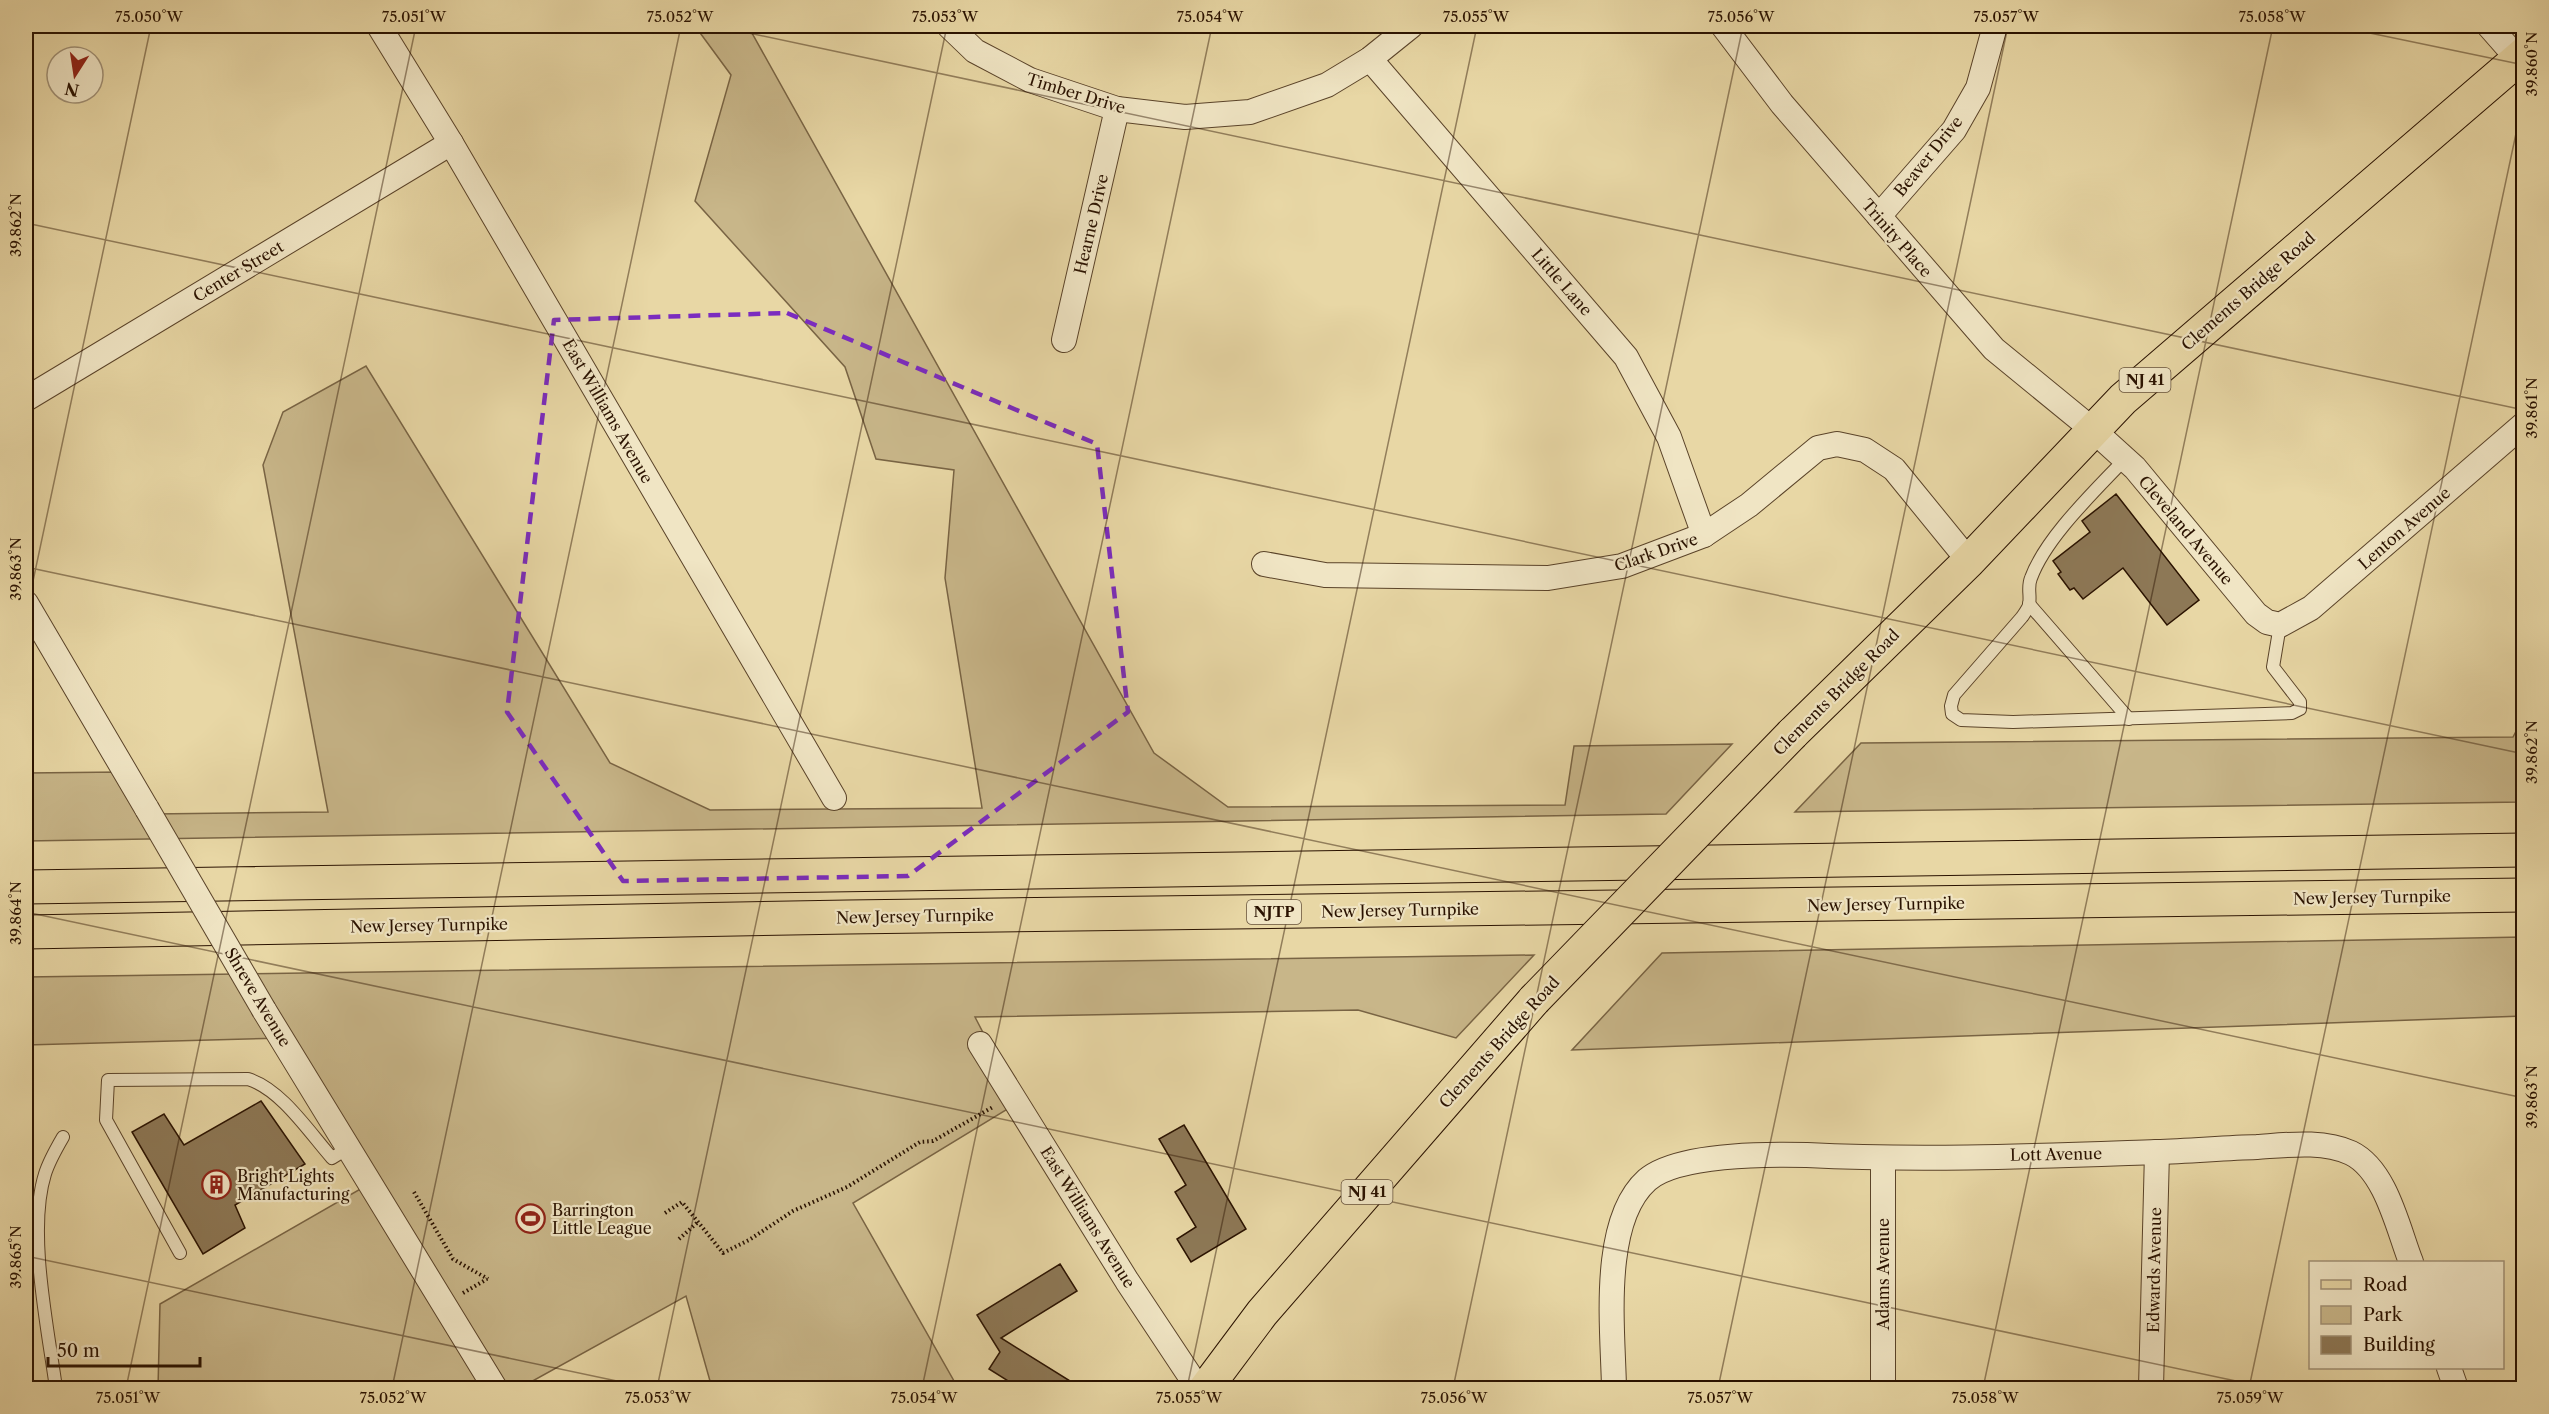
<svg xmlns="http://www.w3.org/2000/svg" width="2549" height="1414" viewBox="0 0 2549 1414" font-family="'Libre Caslon Text',serif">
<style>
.green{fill:#c8b689;stroke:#796444;stroke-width:1.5}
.building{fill:#8d7856;stroke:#2a1200;stroke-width:1.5}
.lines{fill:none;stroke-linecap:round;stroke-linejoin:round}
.lane-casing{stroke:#5a4329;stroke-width:14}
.street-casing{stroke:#5a4329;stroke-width:26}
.primary-casing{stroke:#2a1200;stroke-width:35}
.highway-casing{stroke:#2a1200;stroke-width:35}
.path{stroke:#2a1200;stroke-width:4;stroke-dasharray:1.5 3;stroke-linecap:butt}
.lane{stroke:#f0e5c4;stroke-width:12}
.street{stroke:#f0e5c4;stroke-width:24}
.primary{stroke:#e8d7a5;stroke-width:33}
.highway{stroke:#e8d7a5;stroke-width:33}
.street-bridge-casing{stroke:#5a4329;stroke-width:26;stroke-linecap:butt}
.primary-bridge-casing{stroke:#2a1200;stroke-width:35;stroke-linecap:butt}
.street-bridge{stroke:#f0e5c4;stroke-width:24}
.primary-bridge{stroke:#e8d7a5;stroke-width:33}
.marked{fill:none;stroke:#7b2cbf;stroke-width:4.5;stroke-dasharray:12 8;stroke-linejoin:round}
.ticks{fill:none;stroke:#2a1200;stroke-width:1.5;stroke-opacity:0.45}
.labels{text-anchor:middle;stroke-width:4.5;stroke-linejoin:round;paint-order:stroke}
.shield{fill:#f0e5c4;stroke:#65513b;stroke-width:1.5}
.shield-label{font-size:15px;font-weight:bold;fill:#2a1200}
.street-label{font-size:16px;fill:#2a1200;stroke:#f0e5c4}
.poi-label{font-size:16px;fill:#2a1200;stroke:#f0e5c4;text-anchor:start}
.neatline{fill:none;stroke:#2a1200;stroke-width:2}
.ticks-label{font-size:15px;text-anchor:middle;fill:#2a1200}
</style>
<rect width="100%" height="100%" fill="#e8d7a5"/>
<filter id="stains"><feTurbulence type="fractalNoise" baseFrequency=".00333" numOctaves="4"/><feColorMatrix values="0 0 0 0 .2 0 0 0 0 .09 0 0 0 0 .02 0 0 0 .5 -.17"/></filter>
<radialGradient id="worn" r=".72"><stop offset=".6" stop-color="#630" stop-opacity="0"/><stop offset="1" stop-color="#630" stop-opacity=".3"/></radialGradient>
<g class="green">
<path d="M695,26h53l406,727 74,54 337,-2 9,-59 158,-2 -66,70 -1640,27v-68l96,-1 30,42 176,-2 -65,-347 20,-53 83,-46 244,397 100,47 272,-2 -37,-230 9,-108 -78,-11 -31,-92 -150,-166 36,-126z"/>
<path d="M2523,718v84l-728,10 66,-69 652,-6z"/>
<path d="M2523,937v79l-951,34 90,-97z"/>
<path d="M1534,955l-78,83 -98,-28 -383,7 44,85 -166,101 105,185h-246l-26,-92 -166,92h-362l2,-84 211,-121 -85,-145 -260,7v-68z"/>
</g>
<g class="building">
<path d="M2116,494l83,106 -32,25 -44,-57 -40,31 -9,-11 -4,2 -12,-16 3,-2 -8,-11 37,-29 -8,-11z"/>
<path d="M261,1101l44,63 -70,41 10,23 -42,26 -71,-122 32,-18 20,31z"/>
<path d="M1184,1125l62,104 -55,33 -14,-23 19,-12 -21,-35 11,-7 -27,-46z"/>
<path d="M1060,1264l17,27 -76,47 82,51h-62l-32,-20 11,-17 -23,-37z"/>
</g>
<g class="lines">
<defs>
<g id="lane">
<path d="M2125,459c-30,32 -79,78 -94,119 -4,9 0,18 -2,27 -1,4 -5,9 -7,12l-68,78 -3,11 1,8 9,6 52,2 279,-9 8,-4v-7l-27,-35 7,-42"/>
<path d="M2029,604l100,115"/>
<path d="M180,1253l-74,-133 2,-40 140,-1c33,10 61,53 84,79l18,-11"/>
<path d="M56,1388c-8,-59 -29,-157 -11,-214 4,-13 11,-25 18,-37"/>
</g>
<g id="street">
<path d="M379,26l72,117 383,655"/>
<path d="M949,26l26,25 55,29 87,29 68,8 65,-5 77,-27 43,-26 41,-33"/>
<path d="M1723,26l59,78 212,245 99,81 42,38 121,146 11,8 13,3 31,-17 213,-184"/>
<path d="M2489,26l29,33"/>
<path d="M1370,59l256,298 43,80 35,98"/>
<path d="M1879,216l75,-86 24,-42 17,-62"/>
<path d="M1064,340l53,-231"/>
<path d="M26,399l425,-256"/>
<path d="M1264,564l61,11 223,3 74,-12 82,-31 45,-30 69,-57 19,-4 28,6 29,19 75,92"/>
<path d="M26,603l121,206"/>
<path d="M264,1010l231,378"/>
<path d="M980,1044l147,237 71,107"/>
<path d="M2449,1368l7,20"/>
<path d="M1614,1388c-1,-58 -14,-166 33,-208 30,-26 120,-26 160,-25 116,6 233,1 349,-3 34,-1 68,-4 101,-5 30,-2 66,-7 94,6 35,17 47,76 60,109"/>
<path d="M1883,1388v-229"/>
<path d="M2151,1388l6,-236"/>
</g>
<g id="primary">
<path d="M1792,734l177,-173 154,-162 401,-345"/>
<path d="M1206,1388l56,-75 272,-313"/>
</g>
<g id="highway">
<path d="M26,887l2498,-37"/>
<path d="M26,932l822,-15 1676,-22"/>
</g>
</defs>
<use href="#lane" class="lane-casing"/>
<use href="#street" class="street-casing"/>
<use href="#primary" class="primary-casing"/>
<use href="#highway" class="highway-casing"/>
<g class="path">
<path d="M414,1192l39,67 35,20"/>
<path d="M665,1213l17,-11 41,51 26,-13 44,-29 54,-24 73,-45 13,-1 60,-34"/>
<path d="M679,1239l19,-17"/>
<path d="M463,1293l24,-14"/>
</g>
<use href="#lane" class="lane"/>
<use href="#street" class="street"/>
<use href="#primary" class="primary"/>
<use href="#highway" class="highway"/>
<defs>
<path id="street-bridge" d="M147,809l117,201"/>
<path id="primary-bridge" d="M1534,1000l258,-266"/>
</defs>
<use href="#street-bridge" class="street-bridge-casing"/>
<use href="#primary-bridge" class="primary-bridge-casing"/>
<use href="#street-bridge" class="street-bridge"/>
<use href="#primary-bridge" class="primary-bridge"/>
</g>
<path class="marked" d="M787,313l310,131 31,268 -220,164 -285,5 -116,-169 47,-392z"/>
<path class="ticks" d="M716,26l1808,384M2336,26l188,39M26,223l2498,531M26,567l2498,531M26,614l125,-588M26,912l2243,476M26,1256l624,132M126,1388l290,-1362M392,1388l289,-1362M657,1388l290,-1362M922,1388l290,-1362M1187,1388l290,-1362M1453,1388l290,-1362M1718,1388l290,-1362M1983,1388l290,-1362M2249,1388l275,-1292M2514,1388l10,-44"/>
<defs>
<symbol id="building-ring" viewBox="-11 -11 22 22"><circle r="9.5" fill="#f0e5c4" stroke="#8f2418" stroke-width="1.5"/><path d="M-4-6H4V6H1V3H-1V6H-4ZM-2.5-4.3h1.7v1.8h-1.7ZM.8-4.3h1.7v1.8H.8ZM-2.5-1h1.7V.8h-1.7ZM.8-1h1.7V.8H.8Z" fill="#8f2418"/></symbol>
<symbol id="stadium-ring" viewBox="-11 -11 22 22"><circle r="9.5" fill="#f0e5c4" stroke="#8f2418" stroke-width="1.5"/><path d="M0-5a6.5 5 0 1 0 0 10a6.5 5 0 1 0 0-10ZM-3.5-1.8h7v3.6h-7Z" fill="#8f2418"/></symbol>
</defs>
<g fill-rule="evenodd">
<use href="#building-ring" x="200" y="1168" width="33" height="33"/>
<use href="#stadium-ring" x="514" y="1202" width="33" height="33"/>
</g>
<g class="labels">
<g class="shield">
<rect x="2119.5" y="368" width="51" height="24" rx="4.5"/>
<rect x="1247" y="900" width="54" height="24" rx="4.5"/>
<rect x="1341.5" y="1180" width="51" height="24" rx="4.5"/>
</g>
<g class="shield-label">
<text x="2145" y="385">NJ 41</text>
<text x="1274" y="917">NJTP</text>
<text x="1367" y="1197">NJ 41</text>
</g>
<g class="street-label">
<text transform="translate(1076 93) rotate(17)" y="6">Timber Drive</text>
<text transform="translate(1928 156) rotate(-51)" y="6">Beaver Drive</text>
<text transform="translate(1091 224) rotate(-77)" y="6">Hearne Drive</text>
<text transform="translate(1897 238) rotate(49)" y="6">Trinity Place</text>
<text transform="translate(238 271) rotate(-31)" y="6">Center Street</text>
<text transform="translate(1562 282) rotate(49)" y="6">Little Lane</text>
<text transform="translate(2248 291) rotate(-41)" y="6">Clements Bridge Road</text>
<text transform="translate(608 411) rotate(60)" y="6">East Williams Avenue</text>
<text transform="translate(2404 528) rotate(-41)" y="6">Lenton Avenue</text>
<text transform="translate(2186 530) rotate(50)" y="6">Cleveland Avenue</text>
<text transform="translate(1656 552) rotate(-19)" y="6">Clark Drive</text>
<text transform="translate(1836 692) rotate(-45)" y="6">Clements Bridge Road</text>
<text transform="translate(2372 897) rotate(-1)" y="6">New Jersey Turnpike</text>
<text transform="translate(1886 904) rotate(-1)" y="6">New Jersey Turnpike</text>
<text transform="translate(1400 910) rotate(-1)" y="6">New Jersey Turnpike</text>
<text transform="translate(915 916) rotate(-1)" y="6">New Jersey Turnpike</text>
<text transform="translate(429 925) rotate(-1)" y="6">New Jersey Turnpike</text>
<text transform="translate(258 997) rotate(59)" y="6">Shreve Avenue</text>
<text transform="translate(1499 1042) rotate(-48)" y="6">Clements Bridge Road</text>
<text transform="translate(2056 1154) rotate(-1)" y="6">Lott Avenue</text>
<text transform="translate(1088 1217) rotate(58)" y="6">East Williams Avenue</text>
<text transform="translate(2154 1270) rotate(-89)" y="6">Edwards Avenue</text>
<text transform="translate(1883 1274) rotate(-90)" y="6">Adams Avenue</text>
</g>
<g class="poi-label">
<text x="237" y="1182">Bright Lights<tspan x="237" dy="18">Manufacturing</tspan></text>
<text x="552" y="1216">Barrington<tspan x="552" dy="18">Little League</tspan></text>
</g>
</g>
<rect width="2549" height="1414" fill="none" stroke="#e8d7a5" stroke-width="66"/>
<rect x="2309" y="1261" width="195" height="108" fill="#f0e5c4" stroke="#a19176" stroke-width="1.5"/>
<rect x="2321" y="1280" width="30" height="9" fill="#e8d7a5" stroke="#a19176" stroke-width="1.5"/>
<text x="2363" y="1291" font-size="18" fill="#2a1200">Road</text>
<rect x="2321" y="1306" width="30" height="18" fill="#c8b689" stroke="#a19176" stroke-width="1.5"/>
<text x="2363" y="1321" font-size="18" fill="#2a1200">Park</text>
<rect x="2321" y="1336" width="30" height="18" fill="#8d7856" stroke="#a19176" stroke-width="1.5"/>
<text x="2363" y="1351" font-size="18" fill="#2a1200">Building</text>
<g transform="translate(75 75) rotate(192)"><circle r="28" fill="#f0e5c4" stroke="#a19176" stroke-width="1.5"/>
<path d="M0-4.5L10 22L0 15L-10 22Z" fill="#8f2418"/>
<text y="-9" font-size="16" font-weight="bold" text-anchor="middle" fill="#2a1200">N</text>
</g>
<path d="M48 1357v9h152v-9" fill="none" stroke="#2a1200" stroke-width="3"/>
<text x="57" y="1357" font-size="18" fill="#2a1200" stroke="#f0e5c4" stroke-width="4.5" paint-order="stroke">50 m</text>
<rect x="33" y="33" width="2483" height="1348" class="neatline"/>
<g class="ticks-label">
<text x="149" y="22">75.050°W</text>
<text x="414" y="22">75.051°W</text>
<text x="680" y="22">75.052°W</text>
<text x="945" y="22">75.053°W</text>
<text x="1210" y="22">75.054°W</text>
<text x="1476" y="22">75.055°W</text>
<text x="1741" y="22">75.056°W</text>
<text x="2006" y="22">75.057°W</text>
<text x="2272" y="22">75.058°W</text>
<text transform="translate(2532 64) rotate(-90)" y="5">39.860°N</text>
<text transform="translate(16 225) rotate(-90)" y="5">39.862°N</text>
<text transform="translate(2532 408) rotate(-90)" y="5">39.861°N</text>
<text transform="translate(16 569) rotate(-90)" y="5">39.863°N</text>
<text transform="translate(2532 752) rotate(-90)" y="5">39.862°N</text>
<text transform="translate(16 913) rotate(-90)" y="5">39.864°N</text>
<text transform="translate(2532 1097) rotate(-90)" y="5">39.863°N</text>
<text transform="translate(16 1257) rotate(-90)" y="5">39.865°N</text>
<text x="128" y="1403">75.051°W</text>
<text x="393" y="1403">75.052°W</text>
<text x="658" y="1403">75.053°W</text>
<text x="924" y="1403">75.054°W</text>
<text x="1189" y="1403">75.055°W</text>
<text x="1454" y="1403">75.056°W</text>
<text x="1720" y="1403">75.057°W</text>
<text x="1985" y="1403">75.058°W</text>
<text x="2250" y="1403">75.059°W</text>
</g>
<rect width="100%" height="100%" filter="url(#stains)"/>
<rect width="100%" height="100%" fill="url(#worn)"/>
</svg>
